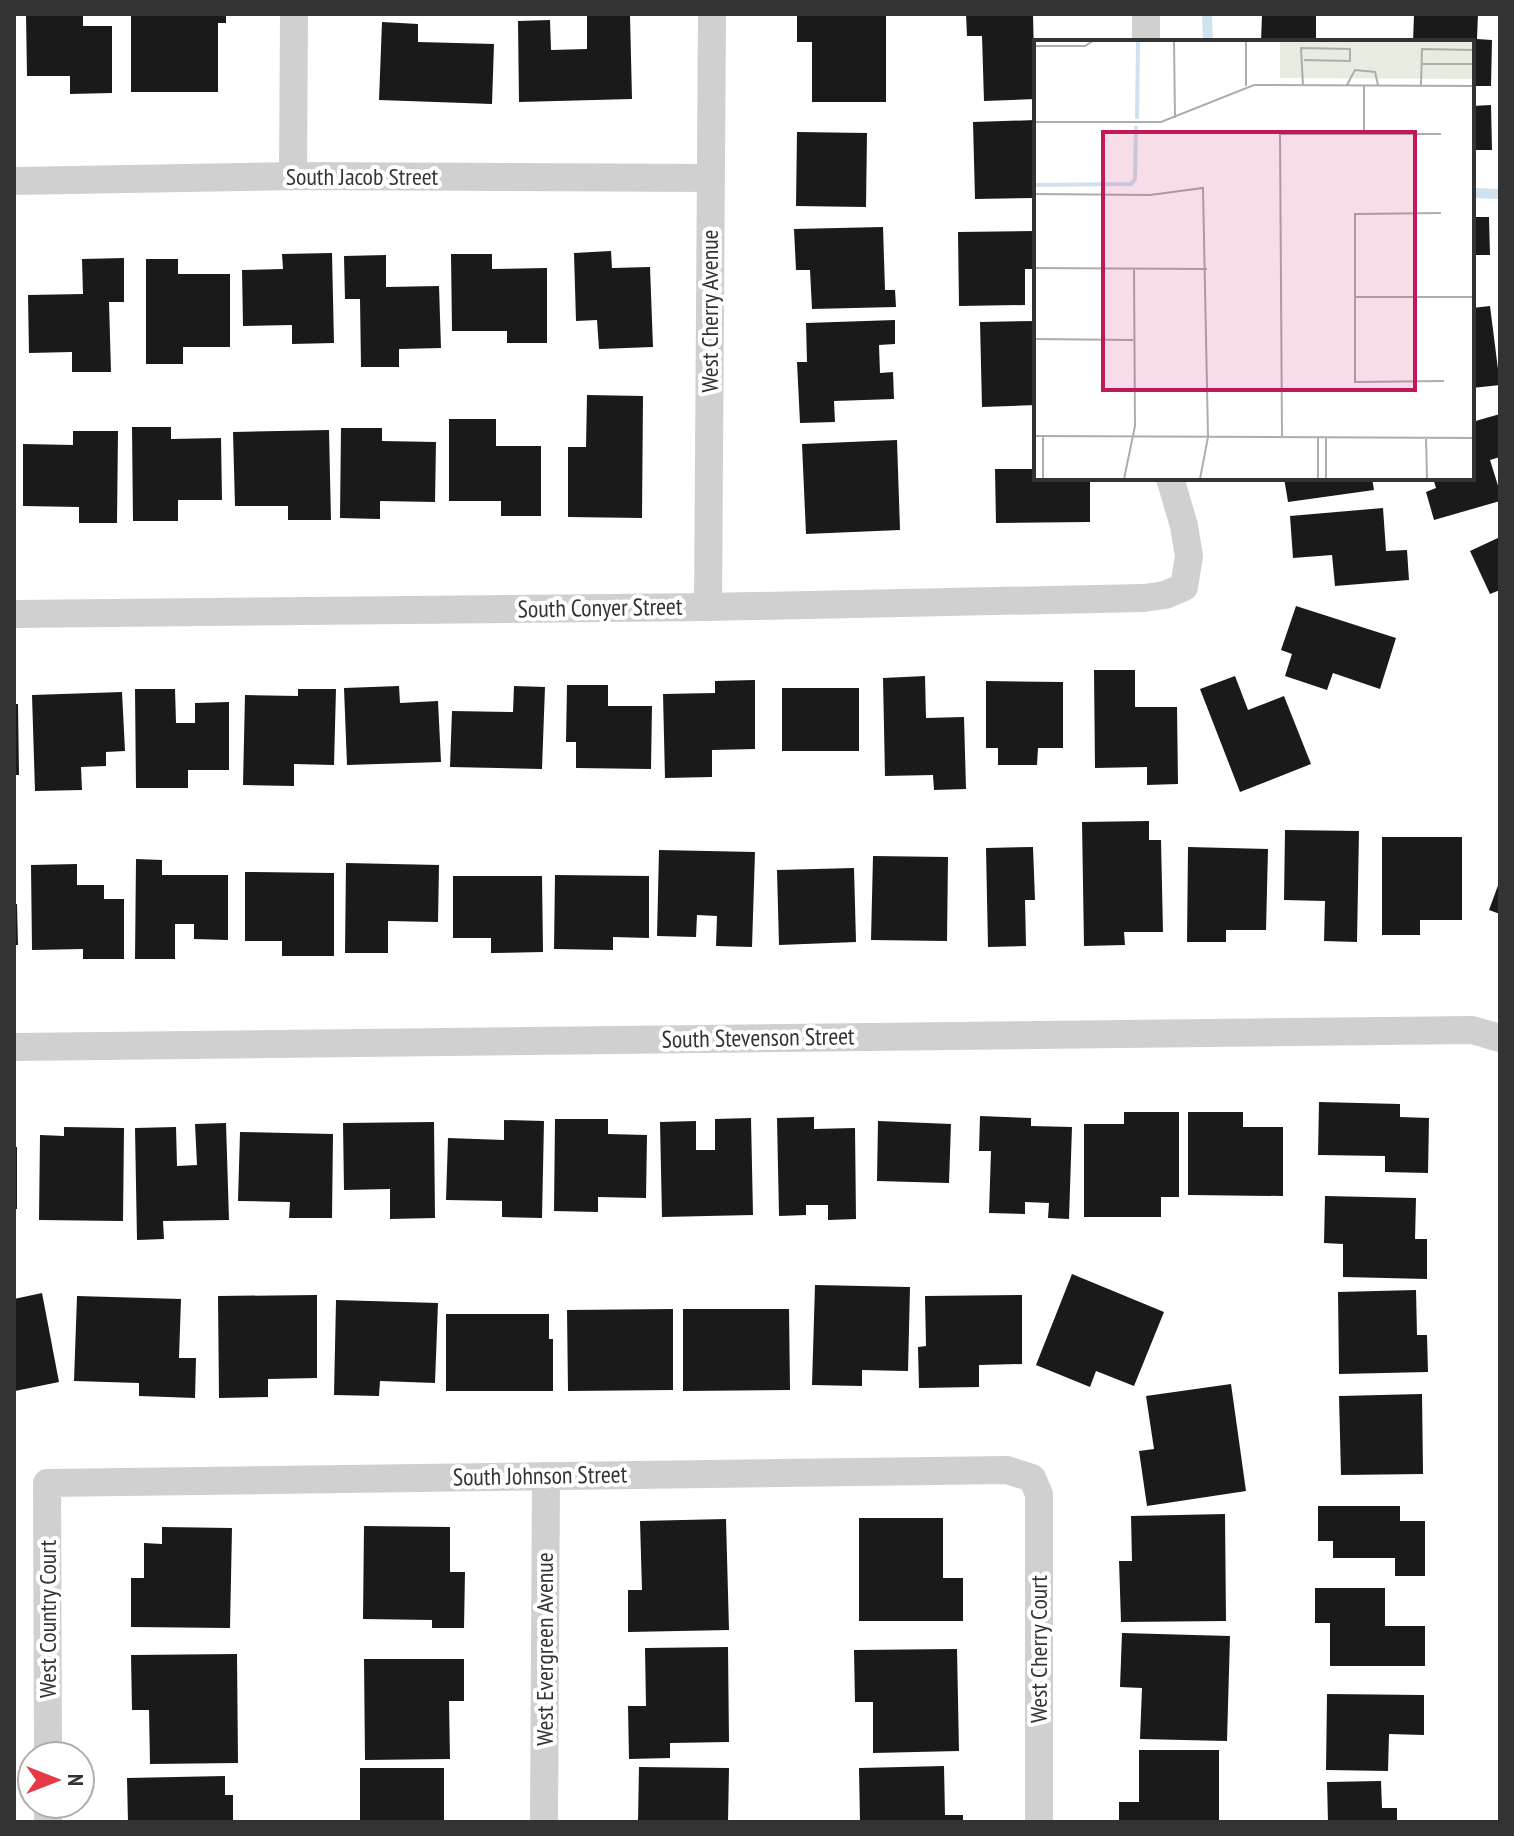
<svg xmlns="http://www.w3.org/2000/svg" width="1514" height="1836" viewBox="0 0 1514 1836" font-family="'PT Sans Narrow',sans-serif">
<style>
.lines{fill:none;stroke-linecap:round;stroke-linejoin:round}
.stream{stroke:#cfe2ee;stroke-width:10}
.building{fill:#1a1a1a}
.street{stroke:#d0d0d0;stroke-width:28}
.labels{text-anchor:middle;stroke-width:8;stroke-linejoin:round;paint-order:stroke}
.street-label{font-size:24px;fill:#333;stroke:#fff}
.inset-river{fill:none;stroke:#cfe2ee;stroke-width:4}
.inset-road{fill:none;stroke:#adadad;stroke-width:2}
.view{fill:#c2185b;fill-opacity:0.15;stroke:#c2185b;stroke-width:4}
.inset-edge{fill:none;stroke:#333;stroke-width:4}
</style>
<rect width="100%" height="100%" fill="#fff"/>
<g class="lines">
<g class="stream">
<path d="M1207,14l1,28"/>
<path d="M1472,193l28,1"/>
</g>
</g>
<g class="building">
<path d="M26,14h57v12h29v67l-42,1v-18h-43z"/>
<path d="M131,14h95v9h-8v69h-87z"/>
<path d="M797,14h89v88h-74v-60h-15z"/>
<path d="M966,14h67l1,44h2v41l-52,2 -2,-65h-15z"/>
<path d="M1262,14h54v28h-55z"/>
<path d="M1414,14h64l-1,25 15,1 -1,46h-19v-44h-59z"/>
<path d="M630,15l2,84 -113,3 -1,-81 32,-1 1,30 36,-1v-33z"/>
<path d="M382,22l36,2v18l76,2 -2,60 -113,-4z"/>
<path d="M1491,105l1,45h-20v-44z"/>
<path d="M1036,120v78l-61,1 -2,-77z"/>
<path d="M797,132l70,1 -1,74 -70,-1z"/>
<path d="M1472,217h17l1,38h-15v43h-3z"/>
<path d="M883,227l2,63h10l1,17 -84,2 -2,-39h-14l-2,-41z"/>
<path d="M1036,231v38h-11v36l-66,1 -1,-74z"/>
<path d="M611,251l1,17 38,-1 3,80 -54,2 -2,-29 -21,1 -2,-68z"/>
<path d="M332,253l2,90 -42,1v-19l-49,1 -1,-56 41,-1 -1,-15z"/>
<path d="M451,254h41v15l55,-1v75h-40v-12h-55z"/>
<path d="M386,255v32l53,-1 2,62 -42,1v18h-38l-1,-68h-15l-1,-43z"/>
<path d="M124,258v44h-15l2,70h-39v-20l-43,1 -1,-58 55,-1 -1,-35z"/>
<path d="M146,259h32v15h52v73h-47v17h-37z"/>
<path d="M1490,306l10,79 -28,3v-80z"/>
<path d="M895,320v24l-16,1 1,28 13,-1 1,27 -60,2 1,21 -35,1 -3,-61h10l-1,-39z"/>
<path d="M1036,321v84l-54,2 -2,-85z"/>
<path d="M587,395l56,1 -1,122 -74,-1v-70h18z"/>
<path d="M1500,414v43l-10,3 10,32v9l-66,19 -8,-28 10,-4 -3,-10h39v-56z"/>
<path d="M449,419h47v27h45v70h-40v-15h-52z"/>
<path d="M132,427h39v12l50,-1 1,62h-44v21h-45z"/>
<path d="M341,428h41v13l54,1 -1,60 -55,-1v18l-40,-1z"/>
<path d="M329,430l2,90h-43v-14h-53l-2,-74z"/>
<path d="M73,431h45l-1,92h-38v-16l-56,-1v-62l50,1z"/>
<path d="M897,440l3,90 -94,4 -4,-90z"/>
<path d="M995,469h41v9h54v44l-94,1z"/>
<path d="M1284,478h88l2,12 -86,12z"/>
<path d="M1383,508l3,43 21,-1 2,30 -74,6 -3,-31 -39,3 -3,-42z"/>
<path d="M1500,537v53l-10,4 -20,-43z"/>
<path d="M1296,606l100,32 -16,51 -47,-16 -6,17 -42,-14 7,-22 -11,-4z"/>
<path d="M1094,670h41v37h42l1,77 -31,1v-18l-52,1z"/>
<path d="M925,676l1,42 38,-1 2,72 -32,1 -1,-15 -48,1 -2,-98z"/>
<path d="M1235,676l13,34 36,-14 27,68 -71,28 -40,-103z"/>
<path d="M755,680v69l-43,1v27l-47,1 -2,-84 52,-1v-12z"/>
<path d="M986,681l77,1v66h-25l-1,17h-39v-17h-12z"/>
<path d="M567,685h41v21h44l-1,63 -75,-1v-26h-10z"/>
<path d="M399,686l1,17 38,-2 3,61 -94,3 -3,-77z"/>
<path d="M514,686l31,1 -3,82 -92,-2 2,-56 61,1z"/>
<rect x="782" y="688" width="77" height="63"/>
<path d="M135,689h40l1,34h19v-20l34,-1v68h-41v18h-52z"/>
<path d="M298,689h38l-2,76 -40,-1v22l-51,-1 2,-90 53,1z"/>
<path d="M122,692l3,59 -19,1v14l-25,1 1,23 -47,1 -3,-96z"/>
<path d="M14,704h4l1,71h-5z"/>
<path d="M1149,821v19h12l2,92h-39l1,13 -41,1 -2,-124z"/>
<path d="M1285,830l74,1 -2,111 -33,-1 1,-40 -41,-1z"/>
<path d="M1382,837h80v83h-42v15h-38z"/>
<path d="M1033,847l2,53h-10l1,46 -38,1 -2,-99z"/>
<path d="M1188,847l80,2 -2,81h-40v12h-39z"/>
<path d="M659,850l96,2 -3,95 -36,-1 1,-30 -20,-1 -1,22 -39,-1z"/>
<path d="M873,856l75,1 -1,84 -76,-1z"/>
<path d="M136,859l26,1v15h66v65l-34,-1v-15h-19v35h-40z"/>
<path d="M346,863l93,2 -1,57 -50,-1v32h-43z"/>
<path d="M77,864v21h27v14h20v60h-41v-10l-51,1 -1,-85z"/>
<path d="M854,868l2,74 -77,3 -2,-75z"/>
<path d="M245,872l89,1v83h-52v-15h-37z"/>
<path d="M555,875l94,1v62l-36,-1v13l-59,-1z"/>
<path d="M453,876h89l1,76 -52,1v-15h-38z"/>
<path d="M1500,880v34l-11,-4z"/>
<path d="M14,904h3l1,41h-4z"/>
<path d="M1319,1102l81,2v13l29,1 -1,55 -43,-1v-16l-67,-1z"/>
<path d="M1124,1112h55v85h-18v20h-77v-93h40z"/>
<path d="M1188,1112h55v15h40v69l-95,-1z"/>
<path d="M980,1116l51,2v8l41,1 -3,92 -21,-1 1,-15 -24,-1v12l-36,-1 2,-62h-12z"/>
<path d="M814,1117v12l41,-1 1,91 -28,1v-15h-22v10l-27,1 -2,-98z"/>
<path d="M751,1118l2,97 -91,2 -2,-95 36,-1v29h19v-31z"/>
<path d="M555,1119h53v15l39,1 -1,63 -48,-1v15l-44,-1z"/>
<path d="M504,1120l40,1 -2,97 -40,-1v-16l-56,-1 2,-62 56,2z"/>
<path d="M878,1121l73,3 -2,59 -72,-2z"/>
<path d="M434,1122l1,96 -45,1v-30l-46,1 -1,-67z"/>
<path d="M226,1123l3,97 -66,1 1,18 -27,1 -2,-112 41,-1 1,39 20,-1 -2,-41z"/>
<path d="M64,1127l60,1 -1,93 -84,-1 1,-85 24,1z"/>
<path d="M240,1132l93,2 -1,84h-43l1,-16 -52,-1z"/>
<rect x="14" y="1147" width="3" height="62"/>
<path d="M1325,1196l91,2 -1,41h12v40l-84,-2v-33l-19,-1z"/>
<path d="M1072,1274l92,38 -30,74 -38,-15 -6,16 -54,-22z"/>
<path d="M815,1285l95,2 -2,84 -46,-1v16l-50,-1z"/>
<path d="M1416,1290l1,45h10l1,37 -89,2 -1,-82z"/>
<path d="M42,1293l17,89 -44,9 -1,-92z"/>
<path d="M317,1295v83l-49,1v18l-49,1 -1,-102z"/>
<path d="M1022,1295v69l-43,1v22l-60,1 -1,-41 8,-1 -1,-50z"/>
<path d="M77,1296l104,3 -2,59h17l-1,40 -56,-2v-13l-65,-2z"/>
<path d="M336,1300l102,3 -3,80 -55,-2 -1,15 -45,-1z"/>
<path d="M673,1309v81l-105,1 -1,-81z"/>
<path d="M683,1309h106l1,81 -107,1z"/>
<path d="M446,1314h103v25h4v52h-107z"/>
<path d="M1231,1384l15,107 -99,15 -8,-55 15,-2 -8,-53z"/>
<path d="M1422,1394l1,80 -82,1 -2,-79z"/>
<path d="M1318,1506h82v15h25v55h-30v-18h-62v-17h-15z"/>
<path d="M1225,1514l1,107 -105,1 -2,-61h13l-1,-45z"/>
<path d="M859,1518h84v60h20v43h-104z"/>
<path d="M726,1519l3,111 -101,2v-42h14l-2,-69z"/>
<path d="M364,1526l86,1v45h15l-1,56h-32v-8l-69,-1z"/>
<path d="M162,1527l70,1 -2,100 -99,-1v-49h13v-35l18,1z"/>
<path d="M1315,1588h70v38h40v40h-95v-43h-15z"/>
<path d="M1122,1633l108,3 -3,105 -87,-2 2,-51 -22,-1z"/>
<path d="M728,1647l1,95 -59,1v15l-41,1 -1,-53h18l-1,-58z"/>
<path d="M957,1649l2,102 -86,2v-51h-18l-1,-52z"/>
<path d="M237,1654l1,109 -88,1 -1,-54h-17l-1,-55z"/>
<path d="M364,1659h100v42h-15l1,58 -85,1z"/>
<path d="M1327,1694l97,1v40l-35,-1 -1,37 -62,-1z"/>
<path d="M1139,1750h80v72h-100v-20h20z"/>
<path d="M944,1766l1,49h18v7h-103l-1,-54z"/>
<path d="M639,1767l90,1 -1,54h-90z"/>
<rect x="360" y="1768" width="84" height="54"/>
<path d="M225,1776v19h8v27h-105l-1,-44z"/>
<path d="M1381,1781l1,27h15v14h-69l-1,-40z"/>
</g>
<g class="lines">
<g class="street">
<path d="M1146,42v-28"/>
<path d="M293,176l1,-162"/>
<path d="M14,181l279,-5 418,2"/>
<path d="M708,607l4,-593"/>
<path d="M14,614l694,-7 436,-9 21,-3 19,-8 5,-31 -5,-30 -14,-48"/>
<path d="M14,1047l1458,-17 28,8"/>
<path d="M48,1756l-1,-273 960,-13 25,8 7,16v328"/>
<path d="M48,1804v18"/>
<path d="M544,1822l2,-346"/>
</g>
</g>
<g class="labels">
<g class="street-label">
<text x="362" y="185">South Jacob Street</text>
<text transform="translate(710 311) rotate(-90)" y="8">West Cherry Avenue</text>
<text transform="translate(600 608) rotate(-1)" y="8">South Conyer Street</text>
<text transform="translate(758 1038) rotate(-1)" y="8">South Stevenson Street</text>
<text transform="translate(540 1476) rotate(-1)" y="8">South Johnson Street</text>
<text transform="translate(48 1619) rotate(-90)" y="8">West Country Court</text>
<text transform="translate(545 1649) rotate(-90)" y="8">West Evergreen Avenue</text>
<text transform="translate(1039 1649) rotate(-90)" y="8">West Cherry Court</text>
</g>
</g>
<g transform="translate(1034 40)">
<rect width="440" height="440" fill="#fff"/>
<path d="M246,1h194v38l-194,-1z" fill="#e6ecdf"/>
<path class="inset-river" d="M103,79l1,-78M0,145l97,-1 4,-5 1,-53"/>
<path class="inset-road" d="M140,1l1,77M212,1v45M0,6h51l8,-5M387,24h53M269,45l-2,-37 49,1v12l-46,-1M313,45l8,-15 20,2 3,13M330,45v48M387,45l1,-36 52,1M0,82h127l93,-37 220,1M0,154l116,1 53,-7 5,249 -8,42M407,173l-86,1v168l89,-1M0,228l173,1M320,257h120M0,299l99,1M0,396l440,2M9,396v43M248,396l-2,-302h161M392,397l1,42M90,439l11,-53 -1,-157M284,439v-42M292,439v-42"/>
<path class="view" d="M69,92h312v258h-312z"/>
<rect width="440" height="440" class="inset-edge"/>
</g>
<rect width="1514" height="1836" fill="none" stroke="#333333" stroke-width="32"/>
<g transform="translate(56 1780) rotate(90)"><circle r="38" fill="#ffffff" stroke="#adadad" stroke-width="2"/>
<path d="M0-6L14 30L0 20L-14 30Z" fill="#e63946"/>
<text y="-12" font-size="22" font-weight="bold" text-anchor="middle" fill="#333333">N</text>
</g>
</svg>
